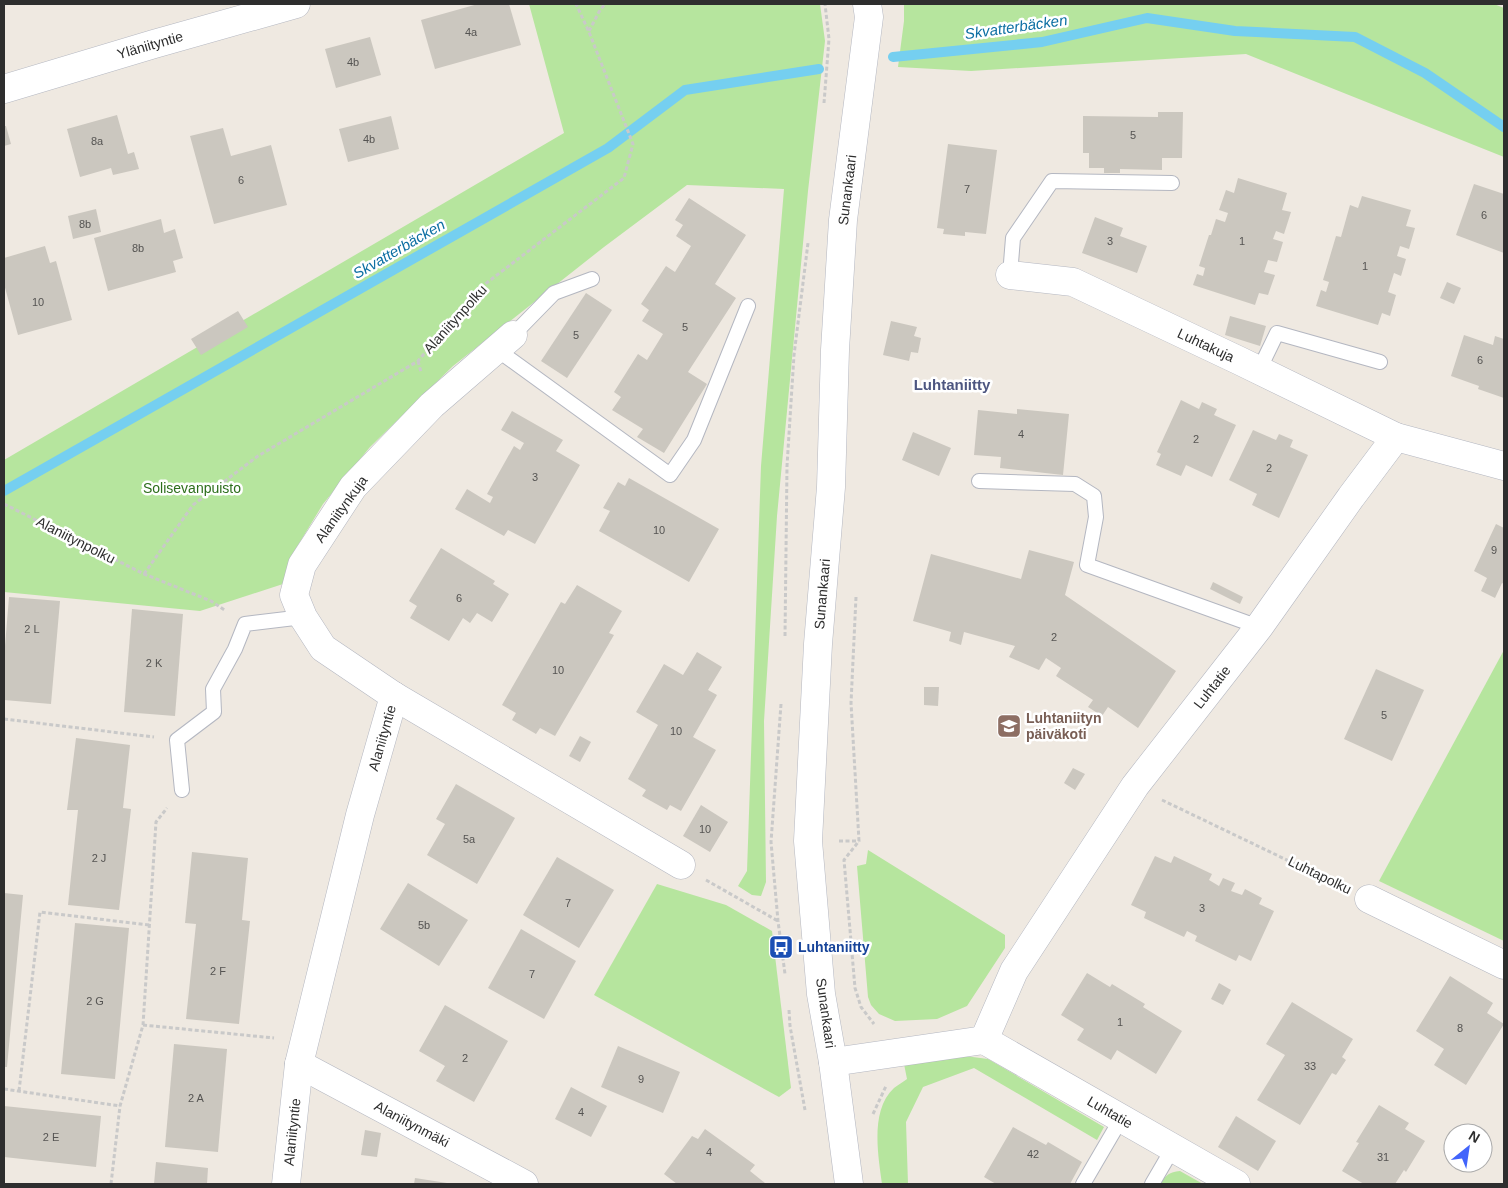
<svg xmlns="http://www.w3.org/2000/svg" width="1508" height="1188" viewBox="0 0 1508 1188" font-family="Helvetica,sans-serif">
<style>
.green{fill:#b6e59e}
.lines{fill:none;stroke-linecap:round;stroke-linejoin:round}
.stream{stroke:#75cff0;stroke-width:10}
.building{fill:#cbc7bf}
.lane-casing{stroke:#b4b7c1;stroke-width:16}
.street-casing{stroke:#b4b7c1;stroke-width:29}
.secondary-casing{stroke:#b4b7c1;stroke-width:29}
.path{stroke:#c9c9c9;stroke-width:3;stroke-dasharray:4 2.5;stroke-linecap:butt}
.lane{stroke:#fff;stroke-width:14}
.street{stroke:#fff;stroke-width:28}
.secondary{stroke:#fff;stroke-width:28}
.labels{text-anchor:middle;stroke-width:5;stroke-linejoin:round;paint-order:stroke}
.number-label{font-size:11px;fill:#555452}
.street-label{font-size:14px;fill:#2e2e2e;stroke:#fff}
.park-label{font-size:14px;fill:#2c6e1b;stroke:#fff}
.education-label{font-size:14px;font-weight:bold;fill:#785e54;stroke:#fff;text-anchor:start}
.transit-label{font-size:14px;font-weight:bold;fill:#164399;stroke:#fff;text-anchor:start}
.water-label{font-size:15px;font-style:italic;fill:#0d6fa3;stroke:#fff}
.neighbourhood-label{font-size:15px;font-weight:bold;fill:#4d5680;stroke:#fff}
</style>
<rect width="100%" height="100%" fill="#efe9e1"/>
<g class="green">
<path d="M529,4h291l5,37 -17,150 -31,325 -13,205 2,161 -5,14 -9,-1 -14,-9 9,-15 14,-405 23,-277 -97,-4 -83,62 -151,119 -83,81 -47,57 -31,51 -9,29 -83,27 -196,-19v-132l560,-327z"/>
<path d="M904,4h590l10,4v149l-258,-103 -275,17 -73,-4 6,-46z"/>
<path d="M1504,650v291l-125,-60z"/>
<path d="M868,850l137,85v13l-38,58 -30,13 -42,2 -16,-7 -8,-9 -3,-8 -11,-131 9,-2z"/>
<path d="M657,884l69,21 46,26 19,157 -12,9 -185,-102z"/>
<path d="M965,1056l23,3 116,68 -7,13 -123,-72 -51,19 -17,35 2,62h-26c-4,-29 -12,-74 12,-96 4,-3 9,-6 13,-9l-3,-15z"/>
<path d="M1180,1171l23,13h-43c6,-9 9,-12 20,-13z"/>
</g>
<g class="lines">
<g class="stream">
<path d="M893,57l149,-15 105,-24 88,13 120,6 70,36 79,54"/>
<path d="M4,491l604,-343 77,-58 134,-21"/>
</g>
</g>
<g class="building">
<path d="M478,4h31l12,41 -86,24 -14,-49z"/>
<path d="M370,37l11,38 -45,13 -11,-39z"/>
<path d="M1158,112h25l-1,46h-20v12l-42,-1v4h-16v-5h-15v-15h-6v-37l75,1z"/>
<path d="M117,115l11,39 6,-2 5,17 -26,6 -2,-7 -31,9 -13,-48z"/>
<path d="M391,116l8,33 -51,13 -9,-33z"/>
<path d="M4,126h2l5,18 -7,2z"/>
<path d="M223,128l8,28 40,-11 16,60 -73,19 -24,-88z"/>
<path d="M948,144l49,6 -11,84 -21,-2v4l-22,-2 1,-5 -7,-1z"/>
<path d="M1238,178l49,15 -5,17 9,2 -7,22 -8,-3 -3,8 10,3 -6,20 -9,-2 -4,12 11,3 -7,20 -9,-2 -4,12 -62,-20 4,-11 6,2 2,-8 -6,-2 10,-31h2l5,-16 9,3 3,-9 -9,-3 7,-20 8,3z"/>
<path d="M1474,184l30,10v59l-48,-18z"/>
<path d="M1362,196l49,14 -5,16 9,2 -6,21 -9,-3 -3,10 9,3 -5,17 -7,-3 -6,19 8,3 -6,21 -8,-3 -4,12 -62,-19 5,-16 5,2 3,-10 -6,-2 13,-44 5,1 9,-32 8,3z"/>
<path d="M689,198l57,37 -31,49 21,14 -48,74 19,12 -43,69 -27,-16 6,-8 -31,-19 9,-13 -7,-5 24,-38 9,6 16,-26 -21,-13 7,-11 -8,-6 25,-38 9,6 16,-26 -15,-10 7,-11 -8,-5z"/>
<path d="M96,209l5,23 -28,7 -5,-23z"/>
<path d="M1095,217l28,11 -3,8 27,10 -10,27 -55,-20z"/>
<path d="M161,219l3,14 11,-4 8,29 -10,3 3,11 -68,19 -14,-53z"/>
<path d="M45,246l5,17 6,-2 16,59 -54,15 -14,-51v-26z"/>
<path d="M1447,282l14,6 -7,16 -14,-6z"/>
<path d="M586,293l26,17 -45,68 -26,-17z"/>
<path d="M238,311l10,16 -47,28 -10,-16z"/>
<path d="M1230,316l36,10 -6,20 -35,-11z"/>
<path d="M891,321l26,6 -3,9 7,2 -3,15 -7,-1 -2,9 -26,-6z"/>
<path d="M1464,335l29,10 2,-9 9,3v59l-26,-9 1,-3 -28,-10z"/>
<path d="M1181,400l18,9 3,-7 15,7 -3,6 22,10 -24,52 -26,-12 -5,11 -25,-11 5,-11 -4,-2z"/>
<path d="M1017,409l52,5 -6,61 -63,-7 1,-11 -27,-2 4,-45 39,4z"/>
<path d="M512,411l51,29 -7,11 24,14 -45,79 -27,-14 -4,6 -49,-27 12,-20 23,14 3,-6 -6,-3 27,-48 6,4 4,-7 -23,-13z"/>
<path d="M1253,430l23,10 3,-6 14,6 -3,7 18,8 -29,63 -27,-13 5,-11 -28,-14z"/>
<path d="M913,432l38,16 -12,28 -37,-16z"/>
<path d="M629,478l90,51 -30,53 -90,-51 11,-20 -7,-3 15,-26 7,4z"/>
<path d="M1496,524l8,4v56l-2,-1 -7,15 -14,-7 6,-13 -13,-7z"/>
<path d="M441,548l54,33 -2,3 16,10 -17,28 -15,-9 -7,10 -7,-5 -14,23 -39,-23 7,-12 -8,-5z"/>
<path d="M1029,550l45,12 -9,33 111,76 -38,57 -30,-21 -6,9 -14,-9 5,-7 -37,-24 5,-8 -15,-10 -7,12 -30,-13 6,-11 -51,-14 -3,13 -12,-4 2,-9 -38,-11 18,-67 90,25z"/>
<path d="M1213,582l30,15 -3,7 -30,-15z"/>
<path d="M577,585l45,26 -13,22 5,2 -59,101 -15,-8 -4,6 -24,-14 4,-7 -14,-8 59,-103 4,2z"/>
<path d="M9,597l51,4 -9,103 -47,-4v-42z"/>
<path d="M132,609l51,5 -8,102 -51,-4z"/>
<path d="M697,652l25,15 -14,23 9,5 -24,42 23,13 -35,61 -11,-6 -3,5 -25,-14 4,-6 -18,-11 30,-54 -22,-13 28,-48 19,11z"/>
<path d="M1376,669l48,21 -32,71 -48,-22z"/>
<path d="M924,687h15l-1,19 -14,-1z"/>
<path d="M580,736l11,6 -11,20 -11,-6z"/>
<path d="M76,738l54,7 -7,63 8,1 -12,101 -51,-5 10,-95h-11z"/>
<path d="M1073,768l12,6 -10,16 -11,-7z"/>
<path d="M456,784l59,34 -38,66 -50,-29 18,-31 -9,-5z"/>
<path d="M701,805l27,17 -18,30 -27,-16z"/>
<path d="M192,852l56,6 -6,62 8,1 -11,103 -53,-5 10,-95 -11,-1z"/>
<path d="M1155,856l16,7 3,-7 38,18 -3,6 10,6 4,-8 12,5 -4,8 11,4 3,-6 17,9 -3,6 15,7 -23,50 -12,-6 -3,6 -41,-20 2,-5 -10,-5 -3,6 -40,-19 2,-6 -15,-7z"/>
<path d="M557,857l57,33 -35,58 -56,-33z"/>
<path d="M408,883l60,37 -29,46 -59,-37z"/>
<path d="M4,893l19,2 -16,172h-3z"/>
<path d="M75,923l54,5 -14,151 -54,-5z"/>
<path d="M521,929l55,32 -32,58 -56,-31z"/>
<path d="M1087,973l23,14 2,-3 33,20 -2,3 39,24 -26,43 -39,-24 -6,10 -34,-20 7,-11 -23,-14z"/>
<path d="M1450,976l43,27 -6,10 17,11 -38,61 -32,-20 10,-16 -28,-18z"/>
<path d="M1219,983l12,7 -8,15 -12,-6z"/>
<path d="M1292,1002l61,37 -11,18 4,3 -10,15 -4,-2 -32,52 -43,-25 28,-45 -19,-11z"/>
<path d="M445,1005l63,36 -34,61 -38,-21 9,-15 -26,-15z"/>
<path d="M174,1044l53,5 -9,103 -53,-5z"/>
<path d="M618,1046l62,26 -17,41 -62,-26z"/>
<path d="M571,1087l36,19 -16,31 -36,-18z"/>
<path d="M1379,1105l30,18 -4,6 20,12 -19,31 -2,-2 -9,14h-31l-22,-13 17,-28 -3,-1z"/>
<path d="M4,1106l97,10 -5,51 -92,-10z"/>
<path d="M1236,1116l40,25 -18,30 -40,-24z"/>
<path d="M1013,1127l33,18 2,-3 34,20 -12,22h-74l-12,-7z"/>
<path d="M705,1129l50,36 -5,6 15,12 -1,1h-87l-13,-10 28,-38 6,3z"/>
<path d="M365,1130l16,3 -4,24 -16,-2z"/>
<path d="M156,1162l52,6 -1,16h-53z"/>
<path d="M415,1178l32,5v1h-33z"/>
</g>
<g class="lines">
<defs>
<g id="lane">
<path d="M1010,275l3,-37 39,-57 120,2"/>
<path d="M513,335l41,-42 38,-14"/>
<path d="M496,349l174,126 24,-35 54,-134"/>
<path d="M1259,370l18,-37 103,29"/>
<path d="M979,481l96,3 19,12 2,21 -9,48 172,62"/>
<path d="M182,790l-5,-50 37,-28 -1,-23 22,-40 10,-25 58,-7"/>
<path d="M1083,1184l38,-65"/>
<path d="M1152,1184l21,-36"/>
</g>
<g id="street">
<path d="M4,89l150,-45 142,-40"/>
<path d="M1010,275l63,7 167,79 156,76 108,29"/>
<path d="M513,335l-81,70 -79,82 -51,78 -8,30 9,22 20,31 71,48 287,169"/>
<path d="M1369,899l135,66"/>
<path d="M833,1062l151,-22"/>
<path d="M299,1064l225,120"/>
<path d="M286,1184l13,-120 61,-249 34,-119"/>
<path d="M1236,1184l-252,-144 30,-69 121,-185 124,-159 92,-130 45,-60"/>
</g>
<path id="secondary" d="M849,1184l-16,-122 -12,-68 -13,-153 10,-197 13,-157 4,-137 8,-130 26,-203 -2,-13"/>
</defs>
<use href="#lane" class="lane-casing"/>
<use href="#street" class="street-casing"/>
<use href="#secondary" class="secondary-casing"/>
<g class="path">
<path d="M589,31l11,-21 5,-6"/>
<path d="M824,103l5,-64 -4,-35"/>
<path d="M418,361l3,11"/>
<path d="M4,504l140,70 67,27 15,10"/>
<path d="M144,574l49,-69 65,-49 160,-95 62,-73 144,-110 9,-34 -44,-112 -13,-28"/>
<path d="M856,597l-5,106 8,138 -15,19 11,128 6,19 13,17"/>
<path d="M785,636l2,-170 7,-111 14,-112"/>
<path d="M781,704l-10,138 7,79 7,53"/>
<path d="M4,719l150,18"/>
<path d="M1162,800l179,86"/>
<path d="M839,841h20"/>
<path d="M706,880l72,41"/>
<path d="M789,1010l1,16 15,84"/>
<path d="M143,1025l131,13"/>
<path d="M4,1089l116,17"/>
<path d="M19,1091l21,-179 109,13"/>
<path d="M873,1114l13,-28"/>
<path d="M111,1184l9,-78 23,-81 13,-203 11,-14"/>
</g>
<use href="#lane" class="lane"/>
<use href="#street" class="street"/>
<use href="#secondary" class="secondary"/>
</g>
<defs>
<symbol id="school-square" viewBox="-11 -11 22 22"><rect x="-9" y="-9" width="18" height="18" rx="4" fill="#8d6e63" stroke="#fff"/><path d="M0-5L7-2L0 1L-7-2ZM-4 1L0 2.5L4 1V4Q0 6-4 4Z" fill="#fff"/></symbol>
<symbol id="bus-square" viewBox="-11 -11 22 22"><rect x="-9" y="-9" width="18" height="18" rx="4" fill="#1a4fb4" stroke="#fff"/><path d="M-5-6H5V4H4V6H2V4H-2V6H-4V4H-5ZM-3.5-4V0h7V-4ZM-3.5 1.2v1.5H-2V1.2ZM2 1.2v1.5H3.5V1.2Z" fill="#fff"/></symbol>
</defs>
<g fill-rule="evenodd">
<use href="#school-square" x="995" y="712" width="28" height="28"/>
<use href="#bus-square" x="767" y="933" width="28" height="28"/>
</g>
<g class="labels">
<g class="number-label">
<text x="471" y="36">4a</text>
<text x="353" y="66">4b</text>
<text x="1133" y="139">5</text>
<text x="369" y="143">4b</text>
<text x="97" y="145">8a</text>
<text x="241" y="184">6</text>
<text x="967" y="193">7</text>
<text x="1484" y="219">6</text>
<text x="85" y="228">8b</text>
<text x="1110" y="245">3</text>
<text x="1242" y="245">1</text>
<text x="138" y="252">8b</text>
<text x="1365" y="270">1</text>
<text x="38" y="306">10</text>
<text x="685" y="331">5</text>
<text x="576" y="339">5</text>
<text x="1480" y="364">6</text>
<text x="1021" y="438">4</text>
<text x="1196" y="443">2</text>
<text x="1269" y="472">2</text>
<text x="535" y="481">3</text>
<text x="659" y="534">10</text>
<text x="1494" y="554">9</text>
<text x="459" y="602">6</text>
<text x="32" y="633">2 L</text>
<text x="1054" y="641">2</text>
<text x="154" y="667">2 K</text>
<text x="558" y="674">10</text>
<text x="1384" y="719">5</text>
<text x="676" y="735">10</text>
<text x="705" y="833">10</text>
<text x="469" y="843">5a</text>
<text x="99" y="862">2 J</text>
<text x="568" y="907">7</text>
<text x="1202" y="912">3</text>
<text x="424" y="929">5b</text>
<text x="218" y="975">2 F</text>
<text x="532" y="978">7</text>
<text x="95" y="1005">2 G</text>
<text x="1120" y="1026">1</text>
<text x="1460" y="1032">8</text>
<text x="465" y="1062">2</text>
<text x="1310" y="1070">33</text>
<text x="641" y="1083">9</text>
<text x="196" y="1102">2 A</text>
<text x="581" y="1116">4</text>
<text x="51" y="1141">2 E</text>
<text x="709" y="1156">4</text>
<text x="1033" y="1158">42</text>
<text x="1383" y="1161">31</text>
</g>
<g class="street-label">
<text transform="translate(150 45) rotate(-16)" y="5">Yläniityntie</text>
<text transform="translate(847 190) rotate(-83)" y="5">Sunankaari</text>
<text transform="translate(455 319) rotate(-48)" y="5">Alaniitynpolku</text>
<text transform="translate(1206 345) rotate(25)" y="5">Luhtakuja</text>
<text transform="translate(341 509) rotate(-54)" y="5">Alaniitynkuja</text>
<text transform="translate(76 540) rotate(27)" y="5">Alaniitynpolku</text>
<text transform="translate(822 594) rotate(-85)" y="5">Sunankaari</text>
<text transform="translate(1212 687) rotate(-52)" y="5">Luhtatie</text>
<text transform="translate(382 738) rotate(-74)" y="5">Alaniityntie</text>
<text transform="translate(1320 875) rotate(26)" y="5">Luhtapolku</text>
<text transform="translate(826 1013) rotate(82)" y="5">Sunankaari</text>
<text transform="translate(1110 1112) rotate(30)" y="5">Luhtatie</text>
<text transform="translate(412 1124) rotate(28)" y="5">Alaniitynmäki</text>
<text transform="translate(292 1132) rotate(-84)" y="5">Alaniityntie</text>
</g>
<g class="park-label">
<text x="192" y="493">Solisevanpuisto</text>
</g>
<g class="education-label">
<text x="1026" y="723">Luhtaniityn<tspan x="1026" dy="16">päiväkoti</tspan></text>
</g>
<g class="transit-label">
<text x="798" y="952">Luhtaniitty</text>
</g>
<g class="water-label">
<text transform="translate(1016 27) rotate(-8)" y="5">Skvatterbäcken</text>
<text transform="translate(399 249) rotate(-30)" y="5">Skvatterbäcken</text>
</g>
<g class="neighbourhood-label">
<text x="952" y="390">Luhtaniitty</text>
</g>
</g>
<rect width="1508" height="1188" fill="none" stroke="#2e2e2e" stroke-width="10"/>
<g transform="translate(1468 1148) rotate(30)"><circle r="24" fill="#ffffff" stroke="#ababab"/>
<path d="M0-4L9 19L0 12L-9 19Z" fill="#4264fb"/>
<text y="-8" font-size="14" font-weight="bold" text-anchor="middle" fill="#2e2e2e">N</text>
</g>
</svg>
